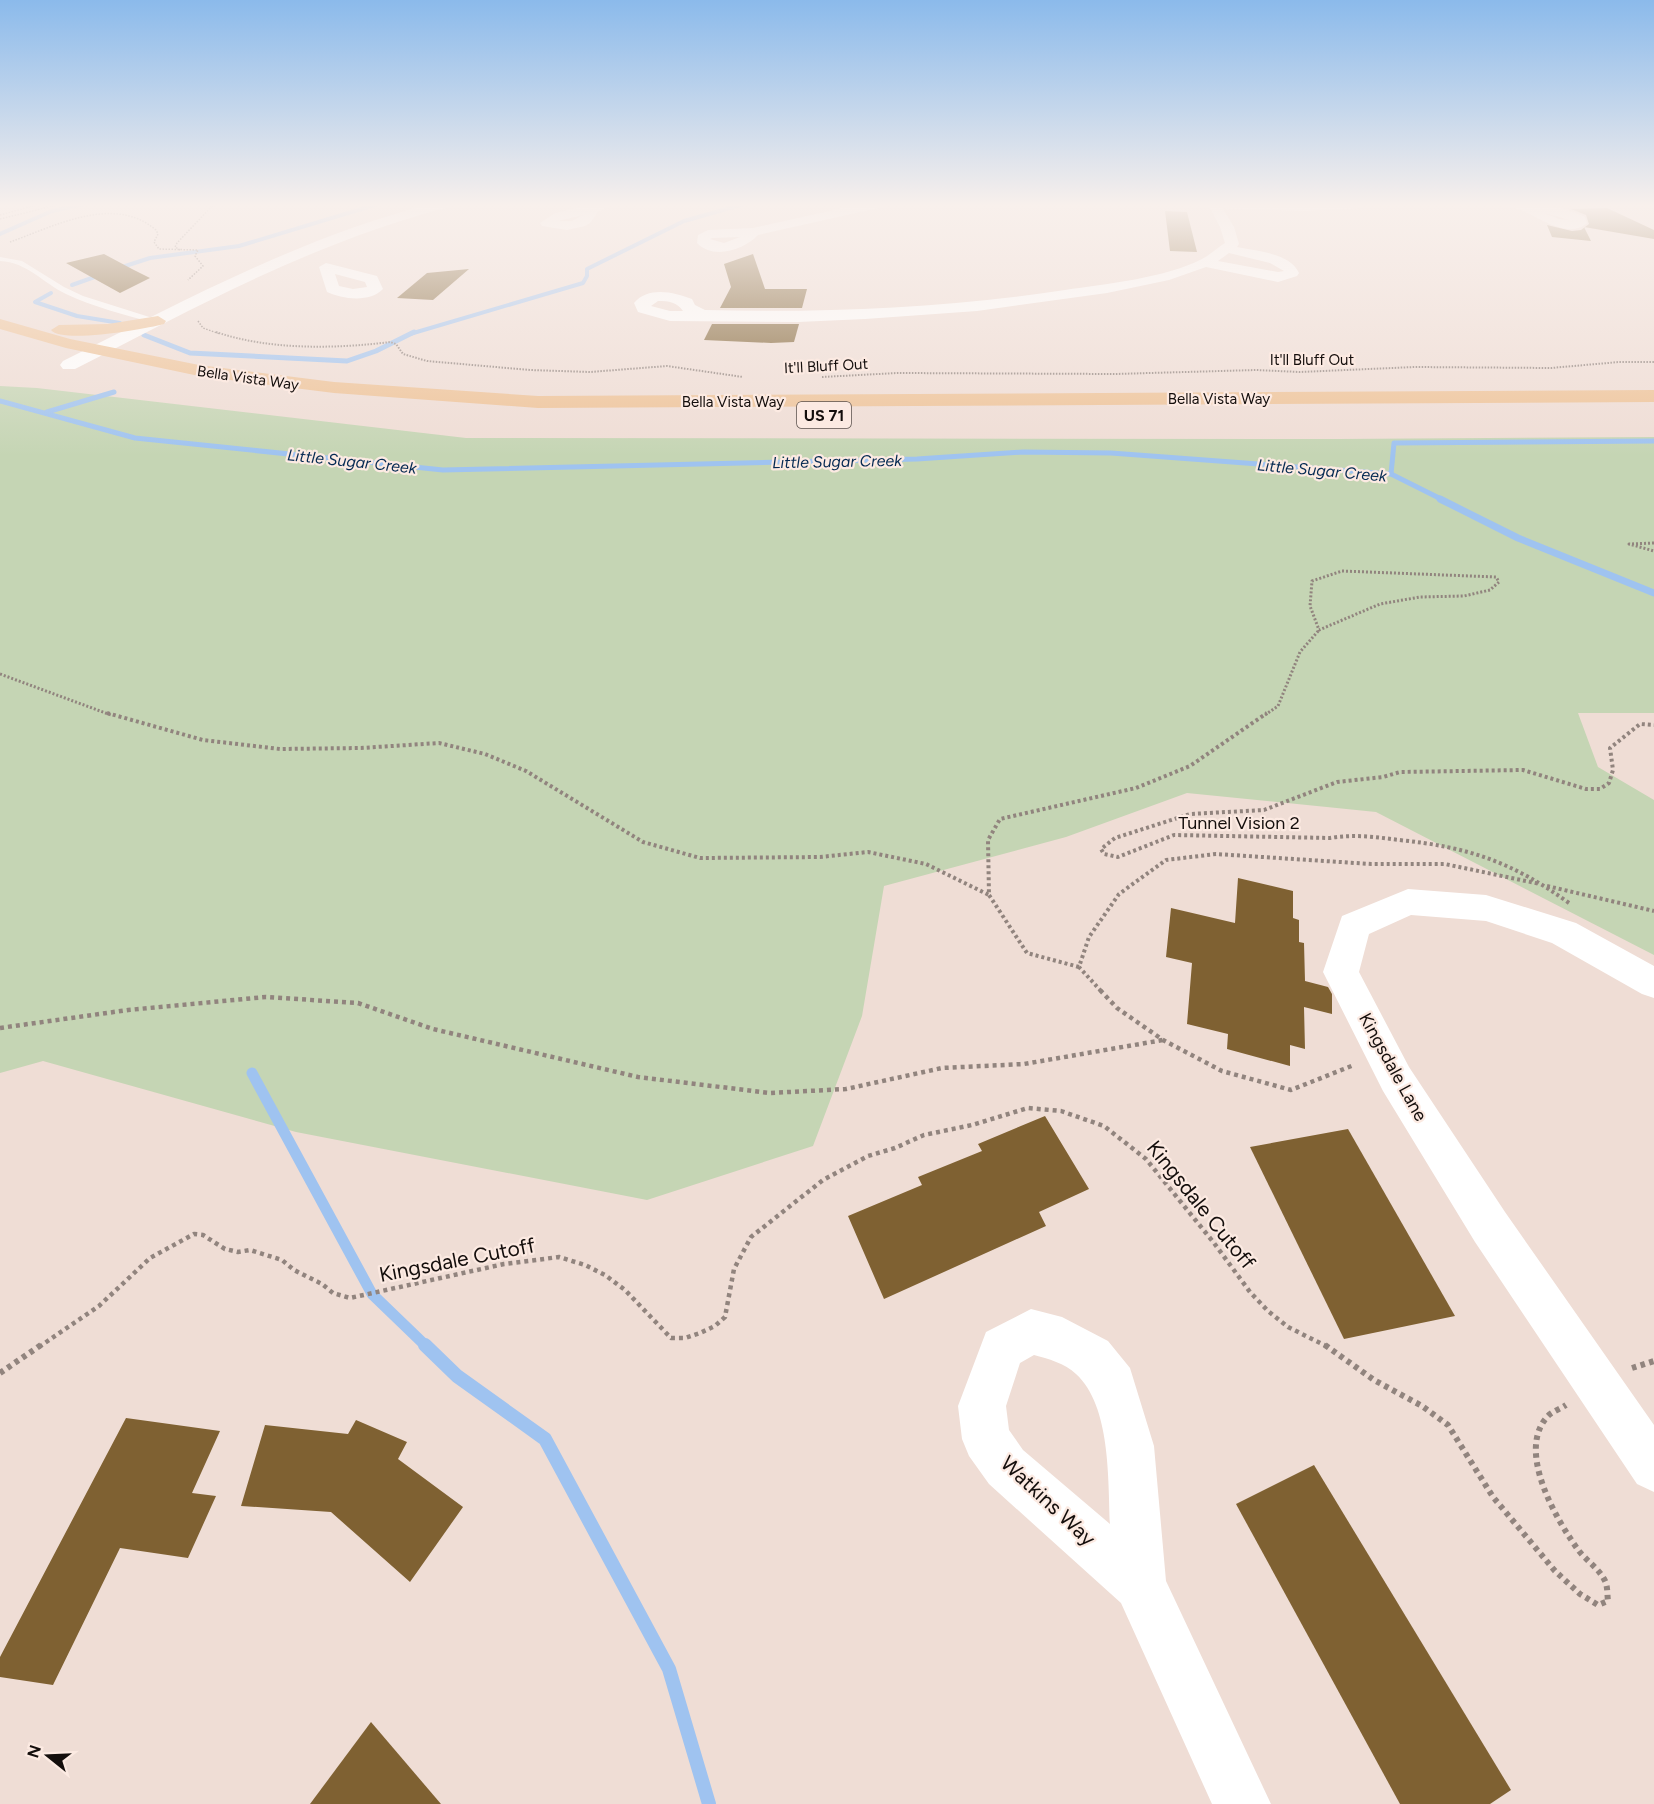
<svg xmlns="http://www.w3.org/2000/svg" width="1654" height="1804" viewBox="0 0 1654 1804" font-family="Figtree,sans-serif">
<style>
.green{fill:#c5d5b4}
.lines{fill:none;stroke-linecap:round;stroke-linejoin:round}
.stream-far4{stroke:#9fc3f0;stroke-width:4}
.stream-far3{stroke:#9fc3f0;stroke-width:5}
.stream-far2{stroke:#9fc3f0;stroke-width:7}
.stream-far1{stroke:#9fc3f0;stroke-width:11}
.stream{stroke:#9fc3f0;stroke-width:14}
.building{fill:#7f6132}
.path-far5{stroke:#91847e;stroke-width:1.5;stroke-dasharray:1.5 1.5;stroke-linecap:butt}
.path-far4{stroke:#91847e;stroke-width:2;stroke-dasharray:1.5 1.5;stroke-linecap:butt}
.path-far3{stroke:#91847e;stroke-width:3;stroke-dasharray:2 2;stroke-linecap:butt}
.path-far2{stroke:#91847e;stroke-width:4;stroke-dasharray:3 3;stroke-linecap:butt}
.path-far1{stroke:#91847e;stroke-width:4.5;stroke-dasharray:4 4;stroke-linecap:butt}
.path{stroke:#91847e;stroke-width:6;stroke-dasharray:4.5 4.5;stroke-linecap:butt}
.service{fill:#fff;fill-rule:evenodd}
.minor{fill:#fff;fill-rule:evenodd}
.tertiary{fill:#fff;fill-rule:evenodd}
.primary{fill:#eec398;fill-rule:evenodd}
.labels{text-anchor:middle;stroke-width:4.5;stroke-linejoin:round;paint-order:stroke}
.far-street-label{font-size:15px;fill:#140e0c;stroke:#fceae2}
.shield{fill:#fceae2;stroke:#5a504c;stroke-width:1.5}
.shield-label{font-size:16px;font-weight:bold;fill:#140e0c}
.far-water-label{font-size:16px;font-style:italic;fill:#042952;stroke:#fceae2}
.street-label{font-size:18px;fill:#140e0c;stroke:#fceae2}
.near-street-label{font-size:21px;fill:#140e0c;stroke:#fceae2}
</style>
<rect width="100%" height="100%" fill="#efddd5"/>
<path class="green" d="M0,386l37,2 429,50 872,1 316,-2v276h-76l20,54 56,33v155l-278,-143 -189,-19 -121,44 -182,49 -22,130 -49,130 -166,54 -351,-68 -253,-71 -43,12z"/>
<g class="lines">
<g class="stream-far4">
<path d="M0,234l52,-23 32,-7"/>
<path d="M116,269l34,-11 89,-12 139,-42"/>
<path d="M72,285l31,-11"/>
<path d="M51,293l-16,9 42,14 43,7"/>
<path d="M410,334l173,-51 4,-7v-7l97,-48 60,-17"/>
</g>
<g class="stream-far3">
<path d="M144,335l46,18 157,8 29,-10 38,-19"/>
<path d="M0,401l135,37 308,32 474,-11 106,-7 88,1 280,21 52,26"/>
<path d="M47,412l67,-20"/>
<path d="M1391,474l3,-31 260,-2"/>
</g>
<path class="stream-far2" d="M1440,499l78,39 136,55"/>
<path class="stream-far1" d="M252,1073l120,221 55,53"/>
<path class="stream" d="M425,1345l32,31 88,63 124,230 40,135"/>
</g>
<g class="building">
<path d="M1607,208l47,22v9l-70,-12 7,14 -39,-4 -5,-12 25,6 9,-1 8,-6 -3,-9 -15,-6z"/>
<path d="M1165,211l22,1 10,40 -27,-1z"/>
<path d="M104,254l28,15 18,9 -30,15 -54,-30z"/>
<path d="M753,254l12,35h42l-5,19h-82l11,-21 -7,-23z"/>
<path d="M469,269l-36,31 -36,-2 30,-25z"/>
<path d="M712,324h87l-5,18 -23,1 -67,-3z"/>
<path d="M1238,878l55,13v27l6,2v22l5,1 1,38 23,6 4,7v20l-28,-7 1,42 -15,-4v21l-63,-17 1,-15 -41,-10 5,-61 -26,-6 5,-49 64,15z"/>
<path d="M1045,1116l44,73 -50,23 7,14 -162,73 -36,-83 74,-31 -4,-8 64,-26 -4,-7z"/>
<path d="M1348,1129l107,187 -111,23 -94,-192z"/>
<path d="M126,1418l94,13 -28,62 24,3 -28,62 -68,-10 -67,137 -53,-8v-20z"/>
<path d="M356,1420l51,22 -9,17 65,48 -53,75 -79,-70 -90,-6 24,-81 83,9z"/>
<path d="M1314,1465l197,325 -21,14h-90l-164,-300z"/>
<path d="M371,1722l70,82h-131z"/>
</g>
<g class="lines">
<g class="path-far5">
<path d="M0,215l40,-11"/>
<path d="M0,219l61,-15"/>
<path d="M10,242c45,-16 104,-48 146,-12l2,4 -4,8 5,7 39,1 -3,6 8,10 -15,14"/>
<path d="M180,250l-5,-3 2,-4 37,-39"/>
<path d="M198,321l5,7 17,6"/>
</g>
<g class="path-far4">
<path d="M216,332c52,18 119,17 174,10l6,2 7,10 24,7 103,9 60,2 77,-6 76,11"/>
<path d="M822,377l75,-4 218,1 141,-4 44,2 115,-5 136,1 68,-6h35"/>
</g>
<g class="path-far3">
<path d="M1654,543l-25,1 25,7"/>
<path d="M1342,571l154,6 3,5 -9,8 -26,6 -44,1 -40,7 -61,26 -9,-24 2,-25z"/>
<path d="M0,674l111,41"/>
<path d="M1265,715l13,-9 22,-54 19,-22"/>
</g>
<g class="path-far2">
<path d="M107,713l96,27 77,9 81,-1 78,-5 46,11 41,17 117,71 57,16 120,-1 48,-5 58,12 63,31"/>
<path d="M1547,886l107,25"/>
<path d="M1569,903c-57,-41 -100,-56 -170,-63 -23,-3 -46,-6 -69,-2l-156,-3 -56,22 -14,-3 -3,-5 14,-11 75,-24 74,-4 73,-28 46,-5 17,-5 123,-2 63,19h14l9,-6 4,-13 -3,-22 30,-24 14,1"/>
<path d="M1079,967l-52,-14 -38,-58 -1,-55 12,-21 136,-31 54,-22 77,-53"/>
<path d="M1101,991l-22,-24 10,-30 30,-43 47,-34 50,-6 155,10h74l95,20"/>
</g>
<g class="path-far1">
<path d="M1100,990l17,18 46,32 59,31 69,19 63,-25"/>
<path d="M0,1028l128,-18 138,-13 92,6 75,26 205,48 132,16 76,-4 96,-21 82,-4 139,-24"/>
<path d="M39,1347l60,-41 51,-48 44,-24 9,1 22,14 13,3 12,-2 32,10 12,10 28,14 11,9 17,5 154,-34 55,-7 26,8 20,10 20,15 46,48h14l15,-5 15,-7 10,-9 9,-48 17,-32 72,-57 45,-24 27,-8 29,-13 48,-10 56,-17 33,3 43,15 42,33 68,84 36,49 18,19 20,16 40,20"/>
</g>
<g class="path">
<path d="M1325,1345l49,35 48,26 26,19 45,72 62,74 25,23 18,11 10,-4c-1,-7 0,-16 -4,-22 -6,-11 -17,-18 -25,-28 -22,-30 -63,-99 -32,-134 4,-5 13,-8 19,-12"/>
<path d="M1632,1368l22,-7"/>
<path d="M0,1373l41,-28"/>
</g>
<path class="service" d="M0,257l22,4 42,26 19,9 79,25 -7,2c-30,-8 -61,-16 -89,-29 -23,-11 -39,-32 -66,-33z"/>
<g class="minor">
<path d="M595,204h16l-13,8 -8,11 -5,3 -18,4 -25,-4 -2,-3 15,-10zM583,215l-11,6h-14z"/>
<path d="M861,204h23l-6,4 -120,27c-14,15 -45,25 -61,8l1,-8 10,-5 45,-2zM740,237l-16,6 -14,-4 2,-1z"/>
<path d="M1208,204h12l14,23 5,17 -2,3c20,4 53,6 62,26l-2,3 -19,6 -72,-15 -37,13 -62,13 -130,18 -112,8 -67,3 -128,-1 -32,-9 -4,-9c14,-17 40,-11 58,-4l3,6 10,5c120,3 241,-2 360,-20 41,-6 100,-12 137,-31 8,-4 15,-11 23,-16l-5,-16zM1229,253l41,10 14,8 -6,1 -60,-11zM658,301c11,0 19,1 25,10h-13l-19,-5z"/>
<path d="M1506,204c27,0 54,0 79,13l2,6c-18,17 -49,-6 -66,-13 -3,-2 -9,-2 -14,-3zM1544,213l26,7 -11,-1z"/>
<path d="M326,263l51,13 6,13c-13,14 -41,10 -56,3l-8,-25zM335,274l30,8 2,5 -14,2 -14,-3z"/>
<path d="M1408,889l78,6 90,28 78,43v32l-12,-4 -90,-51 -66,-22 -75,-6 -42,19 -10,38 50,95 96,145 149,213v67l-17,-8 -162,-242 -92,-151 -60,-119 19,-56z"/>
<path d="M1031,1309l31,8 46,24 22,27 24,78 12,135 105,223h-59l-91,-201 -132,-119 -20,-28 -7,-17 -4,-33 28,-74zM1034,1355c14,4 31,8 42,19 35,32 32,106 34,150l-87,-74 -14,-20 -3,-24 14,-43z"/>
</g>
<g class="tertiary">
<path d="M430,204h20l-1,3c-137,36 -249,98 -374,162h-12l-3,-4 3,-4c119,-59 236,-123 367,-157z"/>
<path d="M1202,204h165l-6,4 -56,3 -97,-3z"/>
</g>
<g class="primary">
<path d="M158,316l8,5 -2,3c-19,5 -102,20 -113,6l8,-5 49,-1z"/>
<path d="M0,319l70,20 129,26 135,17 204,14 1116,-6v12l-1116,6 -204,-15 -135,-17 -133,-28 -66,-19z"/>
</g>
</g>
<linearGradient id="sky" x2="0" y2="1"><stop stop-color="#8bbaeb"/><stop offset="0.45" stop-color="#f8f0ec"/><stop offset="1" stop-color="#f8f0ec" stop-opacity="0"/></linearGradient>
<rect width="1654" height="456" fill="url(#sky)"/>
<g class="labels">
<g class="far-street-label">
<text x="1312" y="365">It'll Bluff Out</text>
<text transform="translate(826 366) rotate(-3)" y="5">It'll Bluff Out</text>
<text transform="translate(248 378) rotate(8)" y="5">Bella Vista Way</text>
<text x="1219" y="404">Bella Vista Way</text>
<text x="733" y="407">Bella Vista Way</text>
</g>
<rect class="shield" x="797" y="402" width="54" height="26" rx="4.5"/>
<g class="shield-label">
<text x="824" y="421">US 71</text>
</g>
<g class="far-water-label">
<text transform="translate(352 461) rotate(6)" y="6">Little Sugar Creek</text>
<text transform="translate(837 461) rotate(-1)" y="6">Little Sugar Creek</text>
<text transform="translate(1322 470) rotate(5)" y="6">Little Sugar Creek</text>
</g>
<g class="street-label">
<text x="1239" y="829">Tunnel Vision 2</text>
<text transform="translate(1393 1067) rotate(61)" y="6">Kingsdale Lane</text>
</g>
<g class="near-street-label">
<text transform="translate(1201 1205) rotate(51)" y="7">Kingsdale Cutoff</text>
<text transform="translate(457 1260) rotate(-11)" y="7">Kingsdale Cutoff</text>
<text transform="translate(1048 1501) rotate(43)" y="7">Watkins Way</text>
</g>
</g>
<g transform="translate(48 1756) rotate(288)" stroke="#fceae2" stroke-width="4.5" paint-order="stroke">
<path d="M0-4.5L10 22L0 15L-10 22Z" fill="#140e0c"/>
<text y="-9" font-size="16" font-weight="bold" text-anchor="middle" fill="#140e0c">N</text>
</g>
</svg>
